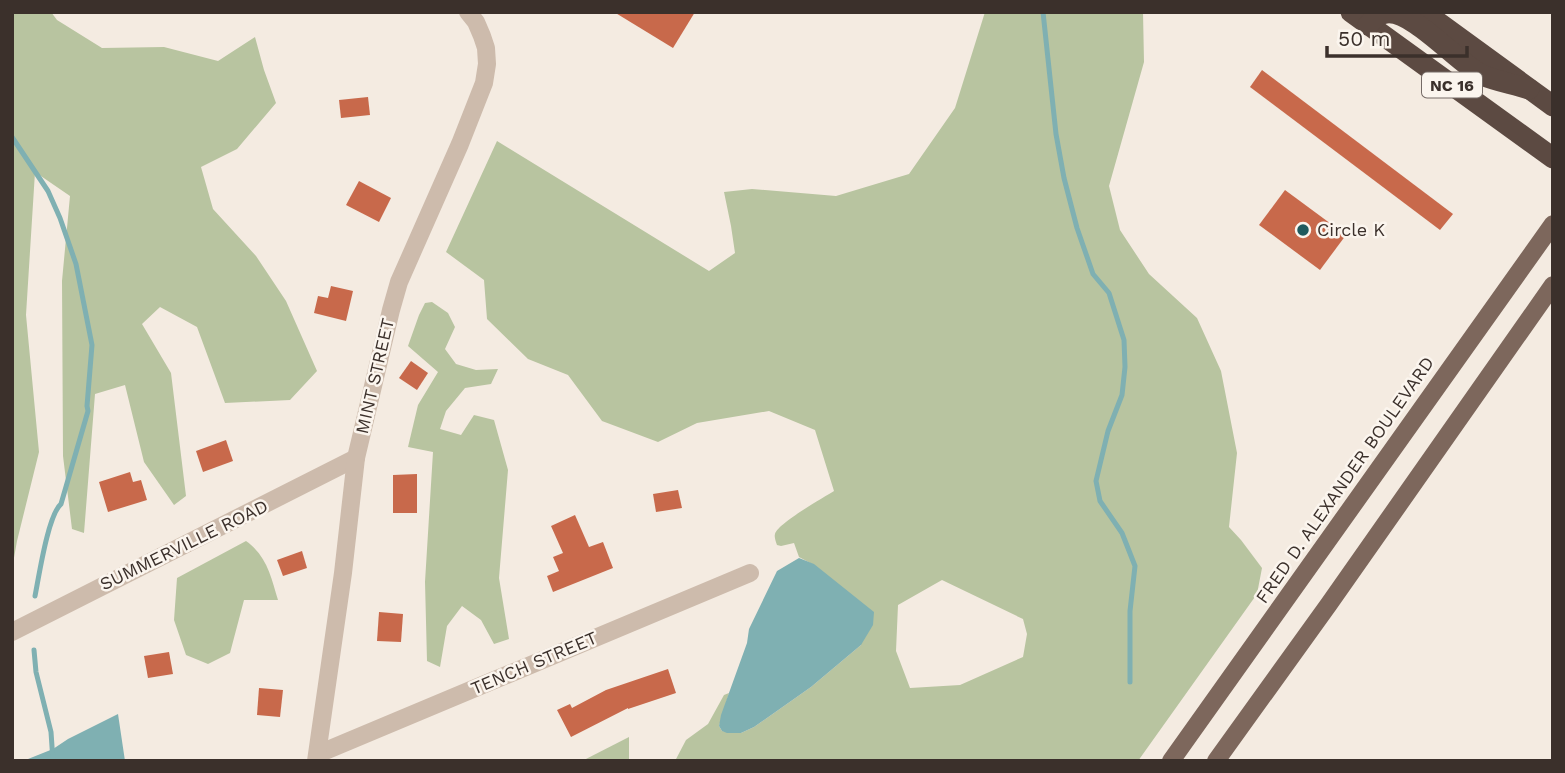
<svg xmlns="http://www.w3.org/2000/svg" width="1565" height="773" viewBox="0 0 1565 773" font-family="'Work Sans',sans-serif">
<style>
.green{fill:#b8c4a0;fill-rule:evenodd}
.water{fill:#7fb0b2}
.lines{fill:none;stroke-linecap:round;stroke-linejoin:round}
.stream{stroke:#7fb0b2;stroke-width:5}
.building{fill:#c8694b}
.minor{stroke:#cdbbac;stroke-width:18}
.major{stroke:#7d675c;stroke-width:18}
.highway{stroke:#5c4a42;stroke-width:21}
.poi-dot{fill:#1f5a5e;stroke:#fbf5ee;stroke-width:2.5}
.labels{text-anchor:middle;stroke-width:5;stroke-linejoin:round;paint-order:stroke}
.shield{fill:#fbf5ee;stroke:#756b66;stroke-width:2}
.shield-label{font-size:16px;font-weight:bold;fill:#3b302b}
.poi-label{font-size:18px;fill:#3b302b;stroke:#fbf5ee;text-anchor:start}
.street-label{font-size:18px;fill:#3b302b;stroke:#fbf5ee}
</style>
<rect width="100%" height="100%" fill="#f4ebe1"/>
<g class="green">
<path d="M12,12h39l6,8 45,28 62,-1 54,14 37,-24 9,33 12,33 -39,46 -36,18 12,42 43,47 30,45 31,70 -27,29 -65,3 -28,-76 -37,-20 -18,17 29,49 15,123 -12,9 -30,-43 -19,-77 -30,9 -11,139 -12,-4 -9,-73 -1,-175 8,-85 -35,-24 -9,143 13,137 -22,89 -5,28z"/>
<path d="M985,12h158l1,50 -35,124 11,44 29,44 48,44 24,53 16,82 -8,74 12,13 21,28 -5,26 -119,167h-463l11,-21 22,-16 16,-29 5,-2 -10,33 3,5 19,2 13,-6 57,-40 50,-42 -47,-80 -15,-8 -5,-14 -13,3 -4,-1c-1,-3 -3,-8 -2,-11 3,-11 48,-36 59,-43l-19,-61 -46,-19 -72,12 -39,19 -56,-21 -34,-46 -40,-16 -41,-40 -3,-39 -38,-28 51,-111 212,130 26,-18 -4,-27 -7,-34 28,-3 84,7 73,-22 46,-66zM942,580l81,39 4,15 -4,23 -63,28 -50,3 -14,-37 2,-46z"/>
<path d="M432,302l16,11 7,14 -10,22 11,15 20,6 22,-1 -7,15 -26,4 -19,23 -6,18 21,6 13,-20 20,5 14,50 -9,108 10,61 -15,5 -13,-24 -19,-14 -15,20 -7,41 -13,-6 -2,-79 8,-130 -25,-5 10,-42 20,-33 -30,-26 11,-31 6,-12z"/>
<path d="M246,541c21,15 25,36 32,59h-34l-14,53 -22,11 -22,-9 -12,-35 3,-42z"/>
<path d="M629,737v24h-47z"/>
</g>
<g class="water">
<path d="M799,558l15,6 60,48 -1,13 -12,20 -50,42 -57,40 -13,6h-14l-5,-2 -3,-5 2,-11 26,-72 2,-14 28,-58z"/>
<path d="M118,714l7,47h-102l30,-12 15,-10z"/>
</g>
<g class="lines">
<g class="stream">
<path d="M1043,12l13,122 8,44 13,50 16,46 16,19 15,47 1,27 -3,28 -14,36 -12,50 4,20 22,32 13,33 -5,45v71"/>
<path d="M12,137l36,54 12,27 16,46 16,81 -5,61 1,5 -27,93c-13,11 -22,72 -26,92"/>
<path d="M34,650l2,22 15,60 2,29"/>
</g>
</g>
<g class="building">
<path d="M614,12h81l-22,36z"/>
<path d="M1262,70l191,144 -13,16 -190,-143z"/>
<path d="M368,97l2,18 -29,3 -2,-18z"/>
<path d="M359,181l32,17 -12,24 -33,-17z"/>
<path d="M1285,190l61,45 -26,35 -61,-45z"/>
<path d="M331,286l22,5 -7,30 -32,-8 4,-17 10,2z"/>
<path d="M411,361l17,12 -11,17 -18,-12z"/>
<path d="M226,440l7,21 -30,11 -7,-21z"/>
<path d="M130,472l3,10 8,-2 6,20 -39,12 -9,-30z"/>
<path d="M417,474v39h-24v-38z"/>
<path d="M678,490l4,18 -26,4 -3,-18z"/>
<path d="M575,515l14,32 14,-5 10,26 -60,24 -6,-16 12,-5 -6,-14 10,-4 -12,-27z"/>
<path d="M302,551l5,17 -24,8 -6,-16z"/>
<path d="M379,612l24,2 -2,28 -24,-1z"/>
<path d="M169,652l4,22 -25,4 -4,-22z"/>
<path d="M668,669l8,24 -48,16v-1l-57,29 -14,-27 13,-6 2,4 34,-18z"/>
<path d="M259,688l24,2 -3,27 -23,-2z"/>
</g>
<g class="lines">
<g class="minor">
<path d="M12,632l344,-174"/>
<path d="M318,754l432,-181"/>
<path d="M316,761l27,-188 13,-115 35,-148 8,-28 61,-138 24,-61 3,-19 -1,-16 -4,-12 -6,-14 -8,-10"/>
</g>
<g class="major">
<path d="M1171,761l382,-537"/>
<path d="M1216,761l113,-157 224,-319"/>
</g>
<g class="highway">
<path d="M1351,12l202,146"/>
<path d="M1424,12l129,94"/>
<path d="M1368,25c6,-6 10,-11 18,-12 26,-4 72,50 96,62 14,6 32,9 47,14"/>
</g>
</g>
<circle class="poi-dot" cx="1303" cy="230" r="7"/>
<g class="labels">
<rect class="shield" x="1422" y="72.5" width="60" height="25" rx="5"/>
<g class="shield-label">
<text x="1452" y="91">NC 16</text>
</g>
<g class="poi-label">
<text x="1317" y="236">Circle K</text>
</g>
<g class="street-label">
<text transform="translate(375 376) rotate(-77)" y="6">MINT STREET</text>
<text transform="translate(1345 480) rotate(-55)" y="6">FRED D. ALEXANDER BOULEVARD</text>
<text transform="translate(184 545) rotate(-26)" y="6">SUMMERVILLE ROAD</text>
<text transform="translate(534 663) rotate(-23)" y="6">TENCH STREET</text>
</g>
</g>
<rect width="1565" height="773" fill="none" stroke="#3b302b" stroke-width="28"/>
<path d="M1327 46v10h140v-10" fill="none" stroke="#3b302b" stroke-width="3.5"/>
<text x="1338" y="46" font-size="21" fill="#3b302b" stroke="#fbf5ee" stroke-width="5" paint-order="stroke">50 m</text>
</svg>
